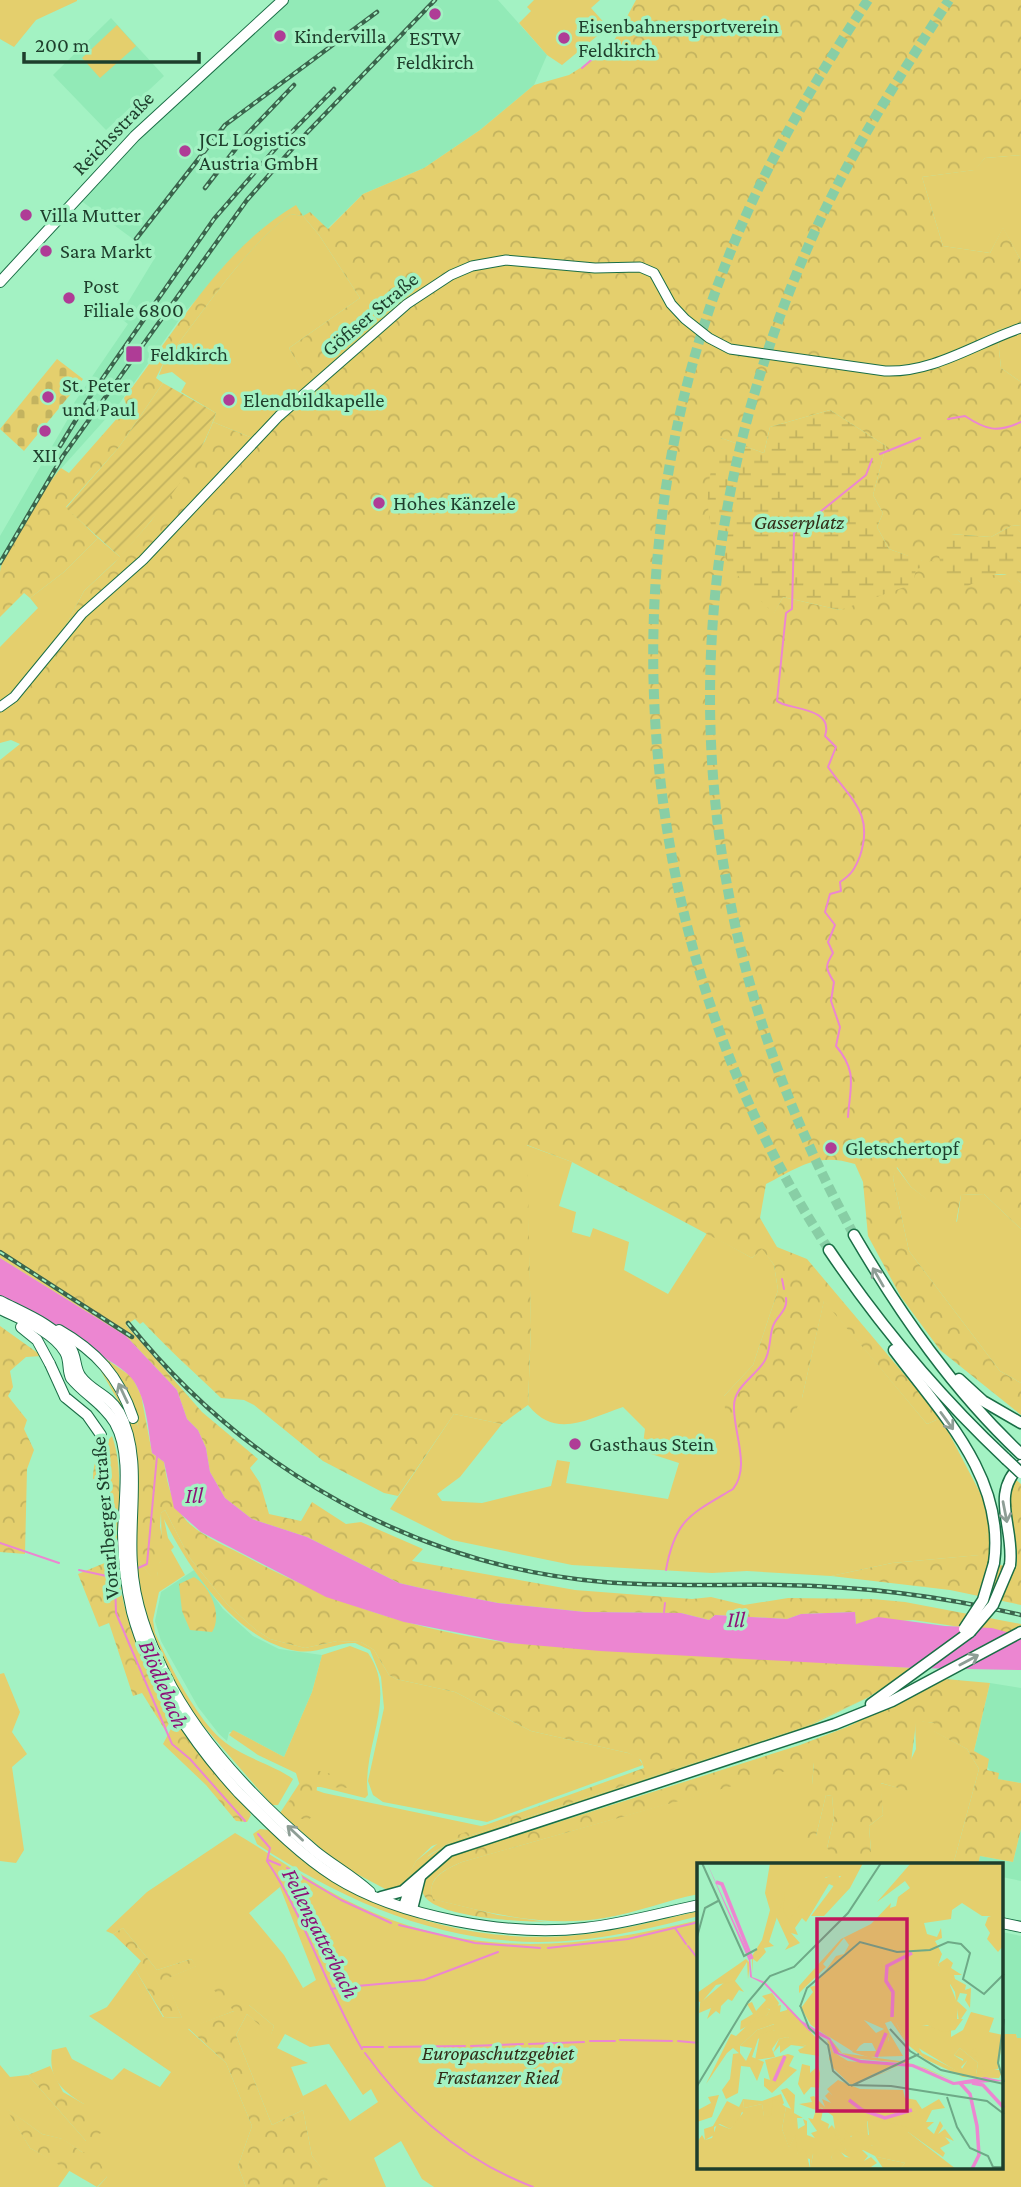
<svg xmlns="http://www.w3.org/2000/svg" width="1021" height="2187" viewBox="0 0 1021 2187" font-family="'Crimson Pro',serif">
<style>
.built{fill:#92eab7}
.green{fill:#e4cf6d;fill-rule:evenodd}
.forest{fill:url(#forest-crowns);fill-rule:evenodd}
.wetland{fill:url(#wetland-marsh)}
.cemetery{fill:url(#cemetery-stones)}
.garden{fill:url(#garden-furrows)}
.water{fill:#ec86d1}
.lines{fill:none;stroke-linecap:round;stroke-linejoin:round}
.stream{stroke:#ec86d1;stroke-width:2}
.motorway-tunnel{stroke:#88cea5;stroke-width:10;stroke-dasharray:10 5;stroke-linecap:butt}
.secondary-casing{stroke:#1a6e46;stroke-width:11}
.primary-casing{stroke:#1a6e46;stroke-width:12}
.motorway-casing{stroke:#1a6e46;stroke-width:13}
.secondary{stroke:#fff;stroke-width:9}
.primary{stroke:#fff;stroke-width:10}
.motorway{stroke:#fff;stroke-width:10}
.rail-casing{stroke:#3a644c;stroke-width:4.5}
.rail{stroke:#a3f2c3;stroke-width:2;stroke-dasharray:5;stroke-linecap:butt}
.primary-bridge-casing{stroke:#1a6e46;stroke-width:12;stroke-linecap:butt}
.motorway-bridge-casing{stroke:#1a6e46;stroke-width:13;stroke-linecap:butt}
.primary-bridge{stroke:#fff;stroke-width:10}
.motorway-bridge{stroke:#fff;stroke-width:10}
.oneway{stroke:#8e9e96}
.poi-dot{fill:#af3c96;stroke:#a3f2c3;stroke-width:2.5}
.labels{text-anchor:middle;stroke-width:7;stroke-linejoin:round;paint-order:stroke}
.poi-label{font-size:21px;fill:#1e3e2c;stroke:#a3f2c3;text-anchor:start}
.street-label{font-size:21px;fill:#1e3e2c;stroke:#a3f2c3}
.park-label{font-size:21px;font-style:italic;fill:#322d17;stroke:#a3f2c3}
.water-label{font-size:23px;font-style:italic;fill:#8d1077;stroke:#a3f2c3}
.inset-river{fill:none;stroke:#ec86d1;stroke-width:3.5}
.inset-road{fill:none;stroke:#6eaa87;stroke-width:2}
.view{fill:#c2185b;fill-opacity:0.15;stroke:#c2185b;stroke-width:3.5}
.inset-edge{fill:none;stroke:#1e3e2c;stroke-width:3.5}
</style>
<defs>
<pattern id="forest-crowns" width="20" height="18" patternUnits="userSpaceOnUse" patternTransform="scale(1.75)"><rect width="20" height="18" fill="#e4cf6d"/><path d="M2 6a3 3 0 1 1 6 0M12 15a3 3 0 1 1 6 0" fill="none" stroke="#c3b35f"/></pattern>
<pattern id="wetland-marsh" width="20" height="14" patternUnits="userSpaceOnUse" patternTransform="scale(1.75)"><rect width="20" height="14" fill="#e4cf6d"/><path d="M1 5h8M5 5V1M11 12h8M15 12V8" fill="none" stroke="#c3b35f"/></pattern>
<pattern id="cemetery-stones" width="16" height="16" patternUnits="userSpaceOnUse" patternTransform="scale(1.75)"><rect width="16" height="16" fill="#e4cf6d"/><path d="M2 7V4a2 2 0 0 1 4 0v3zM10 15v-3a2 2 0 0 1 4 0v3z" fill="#c3b35f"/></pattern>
<pattern id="garden-furrows" width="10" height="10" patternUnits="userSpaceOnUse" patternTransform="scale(1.75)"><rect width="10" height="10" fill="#e4cf6d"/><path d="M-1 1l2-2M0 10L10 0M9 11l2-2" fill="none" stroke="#c3b35f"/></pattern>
</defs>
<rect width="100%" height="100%" fill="#a3f2c3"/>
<g class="built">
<path d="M277,0h221l49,55 -13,30 -54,45 -56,38 -61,26 -36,35 -17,-17 -103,76 -23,25 -65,91 -70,78 -20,31 -29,58v-35l76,-131 -2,-2 54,-79 -9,-7 37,-61 -80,-59z"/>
<path d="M111,18l53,58 -58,54 -53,-55z"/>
<path d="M194,1570l29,39 30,27 26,13 43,6 -10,37 -28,65 -47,-25h-8l-2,9 -8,-7 -21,-27 -37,-66 -6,-20 6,-29z"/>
<path d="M990,1683l31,5v95l-24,-4 -23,-28z"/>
<path d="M1021,1829v52l-19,-4v-12h-24l2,-9 33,6z"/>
<path d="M1002,1932l19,4v102h-4l-1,-4h-14z"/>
</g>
<g class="green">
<path d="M0,0h77v1l-41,19 -22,27 -14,-8z"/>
<path d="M534,0h66l-9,8 17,19 -46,38 -15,-10 -28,-32 12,-12 -4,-4z"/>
<path d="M117,25l19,21 -36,32 -18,-20z"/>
<path d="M1021,155v106l-18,-33 -13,25 -47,-7 -21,-69 52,-7 11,-12z"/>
<path d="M290,214l13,2 16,19 41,63 -71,50 24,41 -56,51 -44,-18 3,-9 -35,-21 5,-9 -14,-11 -13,3 5,-13c39,-49 76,-109 126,-148z"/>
<path d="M1021,324v58l-20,-14 -4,-38z"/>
<path d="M98,538l22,19 -36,34 -19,36 -55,68 -10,7v-55l38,-39 -8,-10 34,-26z"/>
<path d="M526,1145l46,17 -13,44 17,6 -4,20 18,5 3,-9 36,14 -5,28 44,24 39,-61 45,25 10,-10 12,17 4,25 -25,75 -29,31 78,2 22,-98 103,124 14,-6 46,88v26l-7,23 -88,8 -61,13 -84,-5 -35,2 -140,-8 -120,-25 -62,-31 64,-95 48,10 -42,53 -23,17 5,7 40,2 69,-17 6,-26 13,2 -4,21 102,16 11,-36 -37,-12 3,-22 -22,-22c-36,12 -67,33 -95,-2l3,-79z"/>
<path d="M896,1167l15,20 46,35 4,-27 23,-1 37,35v154l-21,-12 -91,-120 -16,-73z"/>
<path d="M106,1359l14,20 23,60 2,24 -5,100 11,13h6l1,-11 4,-6 -1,-46 4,-3 24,47 38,47 29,26 14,9 35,9 32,-7 24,1 13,8 15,25 7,4 59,13 76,39 97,22 10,4 5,8 -156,57 -104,-20 -10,-7 -5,-14 16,-73 -3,-31 -11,-27 -15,-7c-21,0 -37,11 -58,8 -59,-9 -109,-83 -133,-132l4,19 6,9 -3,3 14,25 -26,17 -6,28 2,13c14,31 43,90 71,110 19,15 50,23 67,36l-15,26h-6l-72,-83 -22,-33 -27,-55 -13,-48 -14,-175 -26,-45z"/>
<path d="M350,1646l18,7c31,44 -7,95 0,142l-3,3 -56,-14 -11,-10 -40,-19 -29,-20 4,-5 4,2 47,25 28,-65 10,-37z"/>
<path d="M4,1673l16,39 -8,20 15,22 -15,13 12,83 -8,13 -16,-2v-187z"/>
<path d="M867,1698l-66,32 -347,113c-29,13 -39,41 -65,48l-49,-26 -60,-52 19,-29 25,9 157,33 11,-2 -60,22 -16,15 -10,20 19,-23 28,-17 348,-113z"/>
<path d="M915,1720l19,3v8l33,18 12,20 -26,96h-254v29c-32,6 -63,19 -95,24 -59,10 -114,-5 -172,-19 -5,-21 12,-29 30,-37l352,-100 -2,23 4,51 10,-41 6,1 2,22 -7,30 44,3 -2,-25 14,-11 -3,-32 31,8 -3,-25 8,-17z"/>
<path d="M260,1829l9,1c83,78 195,116 309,105 41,-4 81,-15 121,-24v5c-40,10 -80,20 -121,24 -116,12 -225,-32 -321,-96l-4,-10z"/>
<path d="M235,1833c46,27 90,60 139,80 109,46 214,34 325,7v248h303v-134h14l1,4h4v149h-587l-12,-8 -21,-38 -27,17 12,29h-69l12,-9 -17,-22 -9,-46 -31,15 -36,-90 11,-21 24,20 3,-8 -25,-21 -61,24 38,34 26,63 -14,40 8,21h-148l9,-10 -25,-25 -20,-13 -20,-5 -35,-25 23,39 40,22 -12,17h-58v-122l10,12 18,-2 58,66 -2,-37c-23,-14 -36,-26 -32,-54l14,-3 6,12 40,21 12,-12 36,19 11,-15 -82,-56 18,-9 28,-38 28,48 19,1 -17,-39 31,-13 -5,-7 -34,11 -34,-42 -10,6 -7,-3 41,-39zM280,1887l36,93 -13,8 -19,-33 -35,-42zM285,2034l25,13 19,-3 34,51 8,-6 7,13 -28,19 -24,-37 -23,12 -12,-29 17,-4 -31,-15z"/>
</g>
<g class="forest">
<path d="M636,0h385v155l-36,3 -10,12 -53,7 21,69 47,7 13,-26 18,34v63l-24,6 4,38 20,14v143l-10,1 -20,11 -40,-3 40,41h22l8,8v646l-37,-35 -23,1 -5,28 -45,-36 -14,-20 -4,11 16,73 91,120 21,12v32l-81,-65 -39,-53 -33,-61 -5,-54 -8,-18c-38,-12 -56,3 -89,20l-6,34 17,29 30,12 134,159 -14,6 -103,-123 -22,97 -21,41 -55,-15 -2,-28 29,-31 25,-75 -4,-25 -12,-16 -10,9 -180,-96 -45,-17 4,181 -3,79 -26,19 -48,-10 -56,82 -14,-3 -61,-32 -69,-56 -10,-5 -23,-2c-26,-25 -54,-50 -78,-76l-3,2 -5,-5 -9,6 76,87 56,47 -8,9 10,15 9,31 32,7 11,-19 34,22 15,-2 62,27 -11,12 163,29 117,9 19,-2 33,8 44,-7 85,1 32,3 116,22v12l-108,-16 -57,4 -1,-12 -54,2 -14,5 -72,-4 -6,5 -28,-7 -96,-1 -87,-9 -73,-14 -26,-6 -92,-46 -55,-18 -27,-21 -15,-26 -4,-24 -8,-18 -11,-11 -10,-29 -51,-54 -126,-78v-498l20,-16 -9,-4 -11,3v-32l71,-81 -6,-3 19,-36 30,-28 37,-42 54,-80 8,-19 44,18 55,-51 -23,-41 71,-50 -41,-63 -16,-19 -13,-2c-50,39 -87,99 -126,148l-8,16 7,5 -44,64 -53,60 32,31 -34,34 -34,26 -6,-5 -24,24c0,-14 0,-30 0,-45 4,-28 43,-82 61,-104l8,5 58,-66 -3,-9c53,-68 96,-148 172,-193l7,11 7,-4 18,17 35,-35 61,-26 56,-38 54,-45 35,-10 40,-25zM830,410l56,36 -13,49 10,18 -6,14 12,22 33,12 -6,8 -76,41 -57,-13 -9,16 -53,-175 43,15 6,-26z"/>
<path d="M0,1326l42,30 -16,1 -16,14 3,16 -5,9 19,24 -3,9 10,21 -7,19 -2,85 -25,-2z"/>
<path d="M106,1359l26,18 9,18 11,58 12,9c3,22 9,47 27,63 15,13 37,22 56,32 88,47 164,72 263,86l404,25 -47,30 -66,30 -348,113 -24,14 -24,27 11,-21 25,-20 203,-73 -3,-8 -13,-7 -97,-22 -76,-39 -59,-13 -7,-4 -15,-25 -13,-8 -24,-1 -32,7 -35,-9 -14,-9 -29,-26 -38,-47 -24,-47 -4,3 -1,13 6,33 -6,3 -3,14 -5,2 -12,-15c-1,-81 19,-132 -34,-204z"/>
<path d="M112,1436c14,39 3,87 6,128 3,54 27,103 52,150l1,6 -6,10 -23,-37 -9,3 -24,-73 -10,4 -21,-53 29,-12 2,-30h5l1,-25 -4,-1 -2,-29 -16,2c0,-18 6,-30 19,-43z"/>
<path d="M1015,1479l6,5v121l-71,-15 -119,-14 61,-13 87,-8 8,-23v-18l5,29 -3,20 27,5c5,-31 -16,-62 -1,-89z"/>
<path d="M194,1577c16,9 29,38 18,55l-22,-2 -8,-19 -3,-27z"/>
<path d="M945,1679l45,4 -16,68 15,8 -2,11 12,3 -1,6 23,4v46l-8,33 -33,-6 -2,9h-25l26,-96 -12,-20 -34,-18 1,-8 -18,-2c-2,25 -8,46 -4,71l-31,-9 2,32 -14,11 2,26c-16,4 -32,9 -44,-4l7,-30 -2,-22 -6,-1 -10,41 -11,13 -7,-3 14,-61 2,-22 -352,99c-18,8 -36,16 -29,37l65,16 50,7c-21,0 -136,-4 -125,-37 5,-16 20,-25 35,-31l342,-109 47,-18z"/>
<path d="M177,1717l27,43 45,51 2,4 -4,7 -11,-1 -30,-36 -43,-41z"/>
<path d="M300,1766l55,14 2,8 -40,-1 -4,29 -5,4 -11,-2 -9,-15 12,-17 -5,-16z"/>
<path d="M123,1928l34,42 34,-11 6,7 -31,13 16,39 -18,-1 -29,-48 6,-8 -28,-27z"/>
<path d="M218,1970l31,35 25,21 -3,9 -24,-21 -11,21 36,90 31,-15 9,46 18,22 -13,9h-71l-8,-21 14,-40 -26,-63 -38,-35 46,-17 -27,-28z"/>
<path d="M50,2066l13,26 21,12 17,29 -15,8 -58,-66z"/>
<path d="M5,2107l37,27 21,5 19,13 14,3 11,22 -10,10 -67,-39z"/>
</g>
<g class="wetland">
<path d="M830,410l56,36 -13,49 10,18 -6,14 12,22 20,7 10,-1 3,6h12l-1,4 -17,4 -3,15 -73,26 -57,-13 -9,17c-58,-56 -84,-96 -53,-176l43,15 6,-26z"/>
<path d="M1021,525v58c-19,-18 -39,-4 -59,6l-20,-10 -3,-25 12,-20 40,3 20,-11z"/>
</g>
<path class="cemetery" d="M57,359l26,20 -59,72 -24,-22z"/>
<path class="garden" d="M163,383l53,30c-18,54 -59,102 -96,144l-54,-49 53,-61z"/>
<path class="water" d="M0,1258l126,78 51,54 10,29 11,11 8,18 4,24 15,26 27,21 55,18 92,46 26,6 73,14 87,9 96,1 28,7 6,-5 72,4 14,-5 54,-2 1,12 22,-7 67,9 47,2 29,8v34l-107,-2 -314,-17 -90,-8 -106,-21 -78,-25 -125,-65 -27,-24 -10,-46 -12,-9c-4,-23 -5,-53 -19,-73 -15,-23 -104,-58 -133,-71z"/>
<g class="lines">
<g class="stream">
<path d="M582,68l15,-13"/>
<path d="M948,419l17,-3c21,14 32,17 56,6"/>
<path d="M880,454l40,-16"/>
<path d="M848,1117c2,-31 10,-45 -12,-71l4,-19 -9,-26 3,-19c-9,-14 -9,-16 -1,-29l-5,-11 7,-17 -10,-13 5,-18 11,-3 -1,-9c11,-7 15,-13 20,-26 14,-43 -9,-56 -32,-89l8,-20 -11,-11c10,-30 -39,-26 -48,-35l9,-88 6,-4 2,-76 72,-58 6,-16"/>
<path d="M782,1279l2,10"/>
<path d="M0,1543l59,20"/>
<path d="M136,1569l11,-5 10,-108"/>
<path d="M79,1570l37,8"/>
<path d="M666,1570c9,-51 25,-56 67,-81 18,-22 0,-57 1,-83 0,-19 21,-30 30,-44 7,-10 5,-25 9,-36 4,-11 15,-15 13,-28"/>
<path d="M119,1577l-4,4 1,32 56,131 18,15 55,62"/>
<path d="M664,1612l1,-9"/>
<path d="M258,1834l12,14 -3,13c39,58 59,127 95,188"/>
<path d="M268,1860l12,5"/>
<path d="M287,1868l54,32 50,23"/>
<path d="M399,1925l76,18 65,5"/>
<path d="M675,1928l11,16"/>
<path d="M688,1946l11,14"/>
<path d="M548,1948l80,-9 71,-17"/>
<path d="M357,1986l67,-6 74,-28"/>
<path d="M331,1989l20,-3"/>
<path d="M620,2040l52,1"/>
<path d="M590,2041h25"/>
<path d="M678,2041l21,2"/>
<path d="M529,2044l55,-2"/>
<path d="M471,2046l52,-2"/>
<path d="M363,2047h20"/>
<path d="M389,2047l76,-1"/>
<path d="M365,2053c43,60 98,107 168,134"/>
</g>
<g class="motorway-tunnel">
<path d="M854,1235c-176,-318 -191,-663 -43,-995 37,-84 88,-163 138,-240"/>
<path d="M829,1250c-191,-291 -229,-668 -101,-992 36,-92 86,-176 140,-258"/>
</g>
<defs>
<path id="secondary" d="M0,707l14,-10 68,-83 61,-54 136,-144 128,-112 44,-29 21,-9 34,-6 89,8 45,-1 14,6 17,31 14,15 24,19 21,11 155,22c49,2 91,-28 136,-43"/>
<g id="primary">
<path d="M0,282l135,-146 148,-136"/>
<path d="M0,1301c23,12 55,24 70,46 7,9 4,21 11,30 10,14 27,17 38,35 24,44 9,104 13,152 2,39 16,75 33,110 34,69 92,128 150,177 17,14 38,25 55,41"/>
<path d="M0,1309c20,10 53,22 65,43 5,8 2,18 6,26 14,17 32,25 44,45 17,30 9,77 8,110 0,27 3,53 9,79 18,67 60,130 107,181 30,30 60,61 96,84 64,40 174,60 250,51 38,-4 76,-15 114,-23"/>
<path d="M21,1327l16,13 13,24"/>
<path d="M59,1330c37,21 60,46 74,88"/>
<path d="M65,1397l22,18 14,20"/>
<path d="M1002,1923l19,4"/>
</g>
<g id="motorway">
<path d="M854,1235c47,80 99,155 167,219"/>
<path d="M829,1250c52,77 110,146 177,209"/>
<path d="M894,1350c47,63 112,128 100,213"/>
<path d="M959,1379l24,22 38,22"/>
<path d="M1010,1565c5,-37 -21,-71 11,-100"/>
<path d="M871,1704l99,-72"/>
<path d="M381,1897l22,-6 46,-40 386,-127 57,-23 129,-69"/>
<path d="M404,1906l7,-20"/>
<path d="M412,1909l8,-32"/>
</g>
</defs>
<use href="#secondary" class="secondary-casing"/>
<use href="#primary" class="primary-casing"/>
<use href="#motorway" class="motorway-casing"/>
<use href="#secondary" class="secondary"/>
<use href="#primary" class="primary"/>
<use href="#motorway" class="motorway"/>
<defs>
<g id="rail">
<path d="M205,188l43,-55 46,-48"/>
<path d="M136,239l89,-114 152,-113"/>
<path d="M60,446l31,-51 123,-176 61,-70 59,-60"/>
<path d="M0,563l63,-107 184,-256 52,-59 136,-141"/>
<path d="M0,1252l132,85"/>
<path d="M128,1323c118,147 288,243 476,259 58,5 117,2 175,3 81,1 163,11 242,30"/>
</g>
</defs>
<use href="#rail" class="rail-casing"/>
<use href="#rail" class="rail"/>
<defs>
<path id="primary-bridge" d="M50,1364l15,33"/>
<g id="motorway-bridge">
<path d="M1006,1459l15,14"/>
<path d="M964,1629l19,-29 11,-37"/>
<path d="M970,1632l23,-27 17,-40"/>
</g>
</defs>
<use href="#primary-bridge" class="primary-bridge-casing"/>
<use href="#motorway-bridge" class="motorway-bridge-casing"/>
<use href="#primary-bridge" class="primary-bridge"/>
<use href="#motorway-bridge" class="motorway-bridge"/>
</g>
<defs><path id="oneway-shaft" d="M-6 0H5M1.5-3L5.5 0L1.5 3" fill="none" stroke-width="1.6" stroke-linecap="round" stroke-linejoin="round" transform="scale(1.75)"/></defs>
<g class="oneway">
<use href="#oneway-shaft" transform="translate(878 1277) rotate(-120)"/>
<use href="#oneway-shaft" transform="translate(123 1393) rotate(-115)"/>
<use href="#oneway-shaft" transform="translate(947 1421) rotate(54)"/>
<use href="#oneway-shaft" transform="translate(1005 1512) rotate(79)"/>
<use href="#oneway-shaft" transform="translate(969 1660) rotate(-28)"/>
<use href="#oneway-shaft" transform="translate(295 1833) rotate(-137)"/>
</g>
<g class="poi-dot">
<circle cx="435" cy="14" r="7"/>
<circle cx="280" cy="36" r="7"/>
<circle cx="564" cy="38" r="7"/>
<circle cx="185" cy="151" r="7"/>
<circle cx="26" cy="215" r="7"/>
<circle cx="46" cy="251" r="7"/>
<circle cx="69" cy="298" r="7"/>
<rect x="125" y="345" width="18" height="18" rx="3.5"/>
<circle cx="48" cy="397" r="7"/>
<circle cx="229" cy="400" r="7"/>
<circle cx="45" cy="431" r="7"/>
<circle cx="379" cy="503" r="7"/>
<circle cx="831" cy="1148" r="7"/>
<circle cx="575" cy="1444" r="7"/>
</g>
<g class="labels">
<g class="poi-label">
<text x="578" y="33">Eisenbahnersportverein<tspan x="578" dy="24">Feldkirch</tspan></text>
<text x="294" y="43">Kindervilla</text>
<text x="435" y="45" text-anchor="middle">ESTW<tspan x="435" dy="24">Feldkirch</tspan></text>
<text x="199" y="146">JCL Logistics<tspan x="199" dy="24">Austria GmbH</tspan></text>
<text x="40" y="222">Villa Mutter</text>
<text x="60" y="258">Sara Markt</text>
<text x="83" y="293">Post<tspan x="83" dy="24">Filiale 6800</tspan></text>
<text x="150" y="361">Feldkirch</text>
<text x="62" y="392">St. Peter<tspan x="62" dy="24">und Paul</tspan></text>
<text x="243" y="407">Elendbildkapelle</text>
<text x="45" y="462" text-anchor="middle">XII</text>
<text x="393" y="510">Hohes Känzele</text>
<text x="845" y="1155">Gletschertopf</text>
<text x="589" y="1451">Gasthaus Stein</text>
</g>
<g class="street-label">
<text transform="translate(113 133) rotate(-46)" y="7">Reichsstraße</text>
<text transform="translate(370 314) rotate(-40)" y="7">Göfiser Straße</text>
<text transform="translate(105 1518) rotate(-95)" y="7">Vorarlberger Straße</text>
</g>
<g class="park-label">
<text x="799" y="529">Gasserplatz</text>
<text x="498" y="2060">Europaschutzgebiet<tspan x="498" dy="24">Frastanzer Ried</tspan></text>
</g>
<g class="water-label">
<text x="194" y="1503">Ill</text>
<text transform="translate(736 1619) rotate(1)" y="8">Ill</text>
<text transform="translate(164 1684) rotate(67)" y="8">Blödlebach</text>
<text transform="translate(321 1933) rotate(63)" y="8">Fellengatterbach</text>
</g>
</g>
<g transform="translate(697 1863)">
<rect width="306" height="306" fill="#a3f2c3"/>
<path d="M140,11l5,7 -6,6 -7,-3 -23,38 -4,-4 -7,10 3,7 -7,-2 9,10 -15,7 4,-6 -13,-28 7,-24zM300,51l6,2v30l-5,6 -11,-13 3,-6 -5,-8 3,-8zM250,95l6,5 -2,5 11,7h-8l1,4 11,6 -1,5 6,-2 -1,20 -5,-8 2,-6 -7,-1 -3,8 10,9 -8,12 -4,-30 -17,-28zM29,118h9l9,11 -5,-2 -7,11 -4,-2 -7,7 -1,8 -4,-3 -9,8 4,-11 -12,5 1,-10zM75,130l7,10 -3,7 -10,-2 4,2 -3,5 -27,15 1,-9 12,-7 -6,-10 5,-2 4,9 10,-11 -4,-4zM274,149l23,6 -5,14 14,3 -5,34 -22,6 2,-12 -18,-15 -6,7 9,6 1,-7 3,7 -6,6 4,6 6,-4 2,4h-13l-55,-33 -9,-17 55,5v9l12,-7zM167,157l12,13 8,-4 4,13 2,-8 13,22 -35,1 -16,-5 5,-8h4l-5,7h20l-4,-8h-8zM78,161v6l-17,9 -6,18 12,5 -7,19 -7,-14 -9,-1 -3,27 -12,6 -4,-9 8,-11 3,-25 7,-1 6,8 6,-13 -12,-2 17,-16zM90,174l11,4 9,6 -16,-2 -11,8v-8l-7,8 6,-14zM129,176l4,7v11l2,-5 9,11 33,11 -4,3 24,-8 -43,16 -18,-17 -4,-9v-13zM91,191l6,2 -5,10 8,4 -25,23 -8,-7v-8l6,2 -5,-20zM105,201l8,2v7l8,-7 2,7 -1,15 -8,-1 -7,8 -6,-11zM141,217l22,9 43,1 2,8 11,2 6,9 17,-10 6,9 -13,2 -6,12h8l-7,6 7,6 6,-13 3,5 -5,8 7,-5 9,12 -9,-4 5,6 -10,5 5,5 -2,4 -35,-25 -41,-11 1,14 -19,1 -5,8 -9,-14 -2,-14 -14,-10 4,4 -2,10 8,4 -1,5 4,-4 14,25h16l6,6 -4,5 7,-4 6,6 -6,4 12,1 -8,-12 -12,-6 6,-5 6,1 2,11 28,6 -5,6h-32l-31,-19 -6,7 7,12h-9l-16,-15 -3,15v-10l-12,-3 -4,-18 -5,10 -7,-19 4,-22 5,2 -10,-19 6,-2 8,7 -1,18 9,5h-6l1,11 7,-4 -2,-6 4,2v14l8,3 -4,-5 6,-2 -9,-13 5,1 3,-9 -17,-6 13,-2 -2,-5 4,-1 11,11 -3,-8 9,4 -6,-7 4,-4 4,4 -6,-7zM84,231l3,9 -13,14h-7l-2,-13 -18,4 -1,-9 19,2zM22,232l-7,22 -15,5 1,-12 13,-7 -3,-6zM30,238l16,8 -4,11 -9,9 -10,-5 -6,3v8l-9,5 -1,-11 9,-3z" fill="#e4cf6d"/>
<path d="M73,0h93l-13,25 -26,28h-13l30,-40 -15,1 -8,8 5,5 -6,8 -15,4 -13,18 -6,-9 2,-19 -16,50 5,4 -10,2 2,4 -9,10 -4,-3 -1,14v-17l10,-16 8,-30 -5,-17zM214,0h92v53h-21l-20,-13 -10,7 -1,9 -27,4 3,11 10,3 4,-9 1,10 -7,3 7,13 -4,11 15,12 -3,8 8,20 -1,14h6l-8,11 -12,2 -16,-7 -18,3 -13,-5 9,17 13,7 4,6 38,19 7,-11 -13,-6 6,-7 18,15 -2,11 7,-3h-3v-8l-9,-12 4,-3 9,22h19l-4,8 -36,-1 -38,-18 -18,-15 -16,-23 -6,2 5,11 -4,12 -5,-2 3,-15 -20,-9v23l-12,8 -24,-15 14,17 64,9 19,6 32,14 -44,-18 -61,-6 -15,-7 -7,-13 -19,-13 -10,-17 12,-16 -3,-5 8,-2h-3l21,-29 8,-2 5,-9 -5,-7 -21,26 3,3 -27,26v-7l42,-47 30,-15 20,-21 -1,5 6,-2 2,-9 12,-9 -5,-7 -28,21zM49,96l4,4 -2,16 -1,-17 -12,19 -19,4 -15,18 -4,-3v-7zM84,142l-1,7 7,-2 -1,-5 32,35 1,16 -19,-3 -2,-3 8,-4 -19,-9 -8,2 -7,10 3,8 -20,3 5,-26 15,-4 -1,-6 -17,6 -17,16v8l-7,-6 -6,5 -21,31 25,-50 5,2 19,-18 12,-3 3,-6 -6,-1zM130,176l3,3 3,10 15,9 50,5 -24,8 -40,-11zM76,235l13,9 -4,22 7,18 6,-12 3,19 7,-6 5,20 4,-17 15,18h-132v-27l5,-7 3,5 7,-2 5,-14 13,5 13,-16 -4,-6 4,-8 1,9 18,-4 2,12 7,1zM170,254l51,13 -10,2 48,37h-56l5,-6 -28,-6 -5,-12 -4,5h-22l-10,-13 -3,-11 11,17 2,-13 5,7 5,-6 13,4zM140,285l8,9 10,1 13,11h-31l-6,-12z" fill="#e4cf6d"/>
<path d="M193,92l5,13 13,-3 5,5 -28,3 -5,-13z" fill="#e4cf6d"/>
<path d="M10,0l43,94 2,20 13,5 37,39 28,17 9,15 22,7 52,4 41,18 31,-5 18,4 -50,4 -41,-18 -52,-4 -26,-10 -5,-13 -20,-9 -45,-47 -14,-7 -1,-16z" fill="#ec86d1"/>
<path class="inset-river" d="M19,19l6,2 30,75M195,154l1,-25 -7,-11 1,-15 25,-13M179,194l10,-24M77,218l11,-25M263,220l10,11 7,32 2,29 -7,14M275,220l11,2 21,23M152,237l13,10 23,8 27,-8"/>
<path class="inset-road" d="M5,0l42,93 13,-7M0,74l8,-29 13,-7M103,142l9,23 19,17 5,26 16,14 42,1 96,15 17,13M103,144l7,-19 53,-46 37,10 33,-2 18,-8 13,2 9,9 -7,26 21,15 20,-20M307,156l-6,44 6,19M193,166l20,22 31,19 63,14M0,223l51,-84 22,-26 24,-9 54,-54 33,-50M154,223l68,-32M250,234l10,30 13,21 18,8 5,11h11"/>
<path class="view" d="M120,56h90v192h-90z"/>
<rect width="306" height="306" class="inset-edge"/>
</g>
<path d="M24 52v10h175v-10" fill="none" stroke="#1e3e2c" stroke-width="3.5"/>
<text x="35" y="52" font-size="21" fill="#1e3e2c" stroke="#a3f2c3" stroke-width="5" paint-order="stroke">200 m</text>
</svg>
